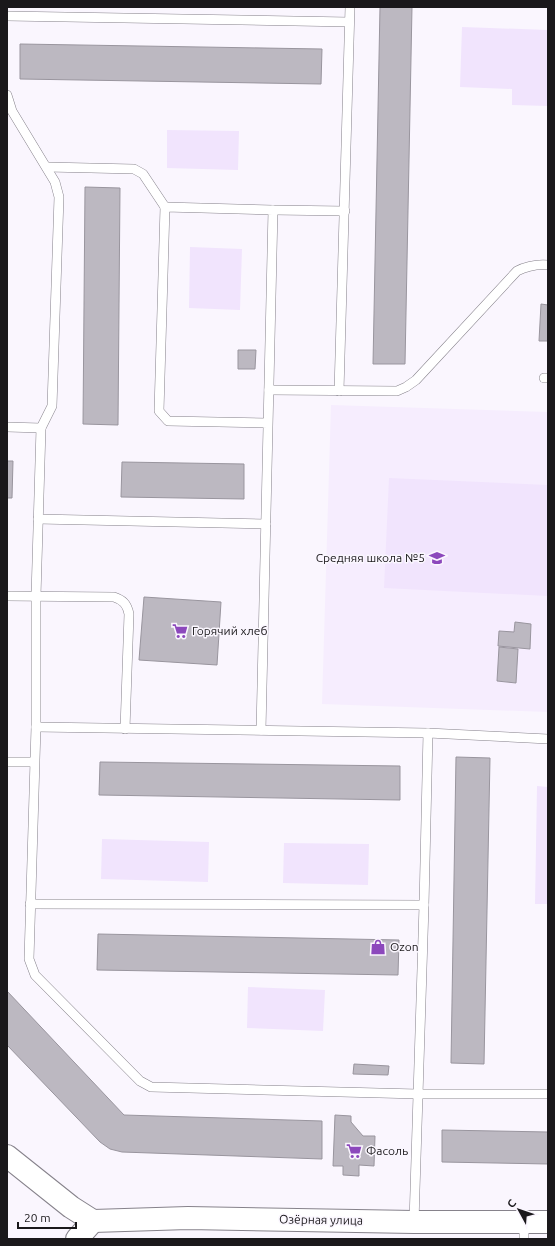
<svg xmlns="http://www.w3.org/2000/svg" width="555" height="1246" viewBox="0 0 555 1246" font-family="Ubuntu,sans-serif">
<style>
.built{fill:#f6edfe}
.green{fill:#f1e4fd}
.building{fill:#bcb8c1;stroke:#99959e}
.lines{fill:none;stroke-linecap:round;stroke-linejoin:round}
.lane-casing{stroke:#86828b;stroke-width:10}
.secondary-casing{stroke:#86828b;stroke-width:24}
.lane{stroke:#fff;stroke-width:9}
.secondary{stroke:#fff;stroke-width:22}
.labels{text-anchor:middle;stroke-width:3;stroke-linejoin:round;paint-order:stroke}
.poi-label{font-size:12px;fill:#1a181b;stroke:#faf6fe;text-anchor:start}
.street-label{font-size:12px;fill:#1a181b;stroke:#faf6fe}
</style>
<rect width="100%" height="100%" fill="#faf6fe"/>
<path class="built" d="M331,405l217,7v300l-226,-8z"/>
<g class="green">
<path d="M462,27l86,3v76l-36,-1v-16l-52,-2z"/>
<path d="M167,130l72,1 -1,39 -71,-2z"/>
<path d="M190,247l52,2 -2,61 -51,-2z"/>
<path d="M389,478l159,7v111l-164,-8z"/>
<path d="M537,786l11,1v117h-13z"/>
<path d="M102,839l107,3 -1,40 -107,-3z"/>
<path d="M284,843l85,1 -1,41 -85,-2z"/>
<path d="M248,987l77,3 -2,41 -76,-3z"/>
</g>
<g class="building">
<path d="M380,7h32l-7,357h-32z"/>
<path d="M20,44l302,5 -1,35 -301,-5z"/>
<path d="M85,187l35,1 -2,237 -35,-1z"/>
<path d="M541,304l7,1v36h-9z"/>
<path d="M238,350h18l-1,19h-17z"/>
<path d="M7,461h6l-1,37h-5z"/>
<path d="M122,462l122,2v35l-123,-2z"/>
<path d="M144,597l77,5 -4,63 -78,-5z"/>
<path d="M515,622l16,2 -1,25 -32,-3 1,-15 15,1z"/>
<path d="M499,647l19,2 -2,34 -19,-2z"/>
<path d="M456,757l34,1 -6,306 -33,-1z"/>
<path d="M100,762l300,4v34l-301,-5z"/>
<path d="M98,934l301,6 -1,35 -301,-5z"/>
<path d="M7,991l117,124 198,6v38l-200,-7 -12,-3 -10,-7 -93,-97z"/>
<path d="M354,1064l35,2 -1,9 -35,-1z"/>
<path d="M335,1115l16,1v6l12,14h12l-1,30 -15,-1v11l-16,-1v-9h-10z"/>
<path d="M442,1130l106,2v32l-106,-2z"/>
</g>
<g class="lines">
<defs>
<g id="lane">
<path d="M7,16l342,6"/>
<path d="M7,95l5,16 43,71 4,15 -7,209 -11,22 -5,168v131l-7,232 6,16 105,106 11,6 267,7h130"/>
<path d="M47,167l87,2 9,5 22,33"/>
<path d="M273,210l72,1"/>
<path d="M544,378h4"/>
<path d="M269,390l128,1 9,-4 10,-7 101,-109c10,-5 19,-7 31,-6"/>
<path d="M339,391l11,-384"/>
<path d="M7,427l34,1"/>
<path d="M38,519l228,5"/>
<path d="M7,596l107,1c9,3 13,7 15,17l-4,115"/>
<path d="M36,727l392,6 120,6"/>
<path d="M261,730l12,-520 -108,-3 -6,204 9,10 100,2"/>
<path d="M7,762h27"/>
<path d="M30,904l394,1"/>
<path d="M414,1222l10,-317 4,-172"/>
<path d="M524,1222v17"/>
</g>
<g id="secondary">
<path d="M7,1156l64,51 22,14"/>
<path d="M93,1221l95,-3 226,4h134"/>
<path d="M77,1239l16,-18"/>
</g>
</defs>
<use href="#lane" class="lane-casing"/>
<use href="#secondary" class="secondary-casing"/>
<use href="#lane" class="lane"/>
<use href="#secondary" class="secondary"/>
</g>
<defs>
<symbol id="school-bare" viewBox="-9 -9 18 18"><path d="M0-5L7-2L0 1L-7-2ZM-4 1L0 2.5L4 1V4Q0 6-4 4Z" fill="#8c48bc" stroke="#faf6fe" stroke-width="2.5" paint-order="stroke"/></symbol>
<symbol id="supermarket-bare" viewBox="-9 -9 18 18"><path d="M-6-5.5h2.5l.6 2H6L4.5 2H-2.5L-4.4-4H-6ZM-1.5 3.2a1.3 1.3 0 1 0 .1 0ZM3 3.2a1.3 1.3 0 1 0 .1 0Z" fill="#8c48bc" stroke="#faf6fe" stroke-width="2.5" paint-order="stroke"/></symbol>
<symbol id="shop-bare" viewBox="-9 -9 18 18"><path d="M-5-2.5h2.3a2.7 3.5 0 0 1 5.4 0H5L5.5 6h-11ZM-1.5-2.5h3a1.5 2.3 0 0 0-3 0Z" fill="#8c48bc" stroke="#faf6fe" stroke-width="2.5" paint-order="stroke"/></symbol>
</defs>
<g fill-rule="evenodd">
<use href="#school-bare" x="426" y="547" width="22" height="22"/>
<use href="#supermarket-bare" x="169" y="620" width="22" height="22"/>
<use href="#shop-bare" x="367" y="936" width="22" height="22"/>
<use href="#supermarket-bare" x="343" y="1140" width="22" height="22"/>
</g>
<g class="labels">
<g class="poi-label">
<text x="425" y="562" text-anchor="end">Средняя школа №5</text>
<text x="192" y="635">Горячий хлеб</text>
<text x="390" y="951">Ozon</text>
<text x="366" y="1155">Фасоль</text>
</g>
<g class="street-label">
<text transform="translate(321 1220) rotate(1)" y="4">Озёрная улица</text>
</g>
</g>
<rect width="555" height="1246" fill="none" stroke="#1a181b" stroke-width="16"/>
<g transform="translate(519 1210) rotate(310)" stroke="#faf6fe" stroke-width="3" paint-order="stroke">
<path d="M0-3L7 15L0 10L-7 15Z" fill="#1a181b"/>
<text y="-6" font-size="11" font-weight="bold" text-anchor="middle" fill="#1a181b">С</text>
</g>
<path d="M18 1222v6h58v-6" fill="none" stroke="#1a181b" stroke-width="2"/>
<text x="24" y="1222" font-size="12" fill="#1a181b" stroke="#faf6fe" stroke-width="3" paint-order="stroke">20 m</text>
</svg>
